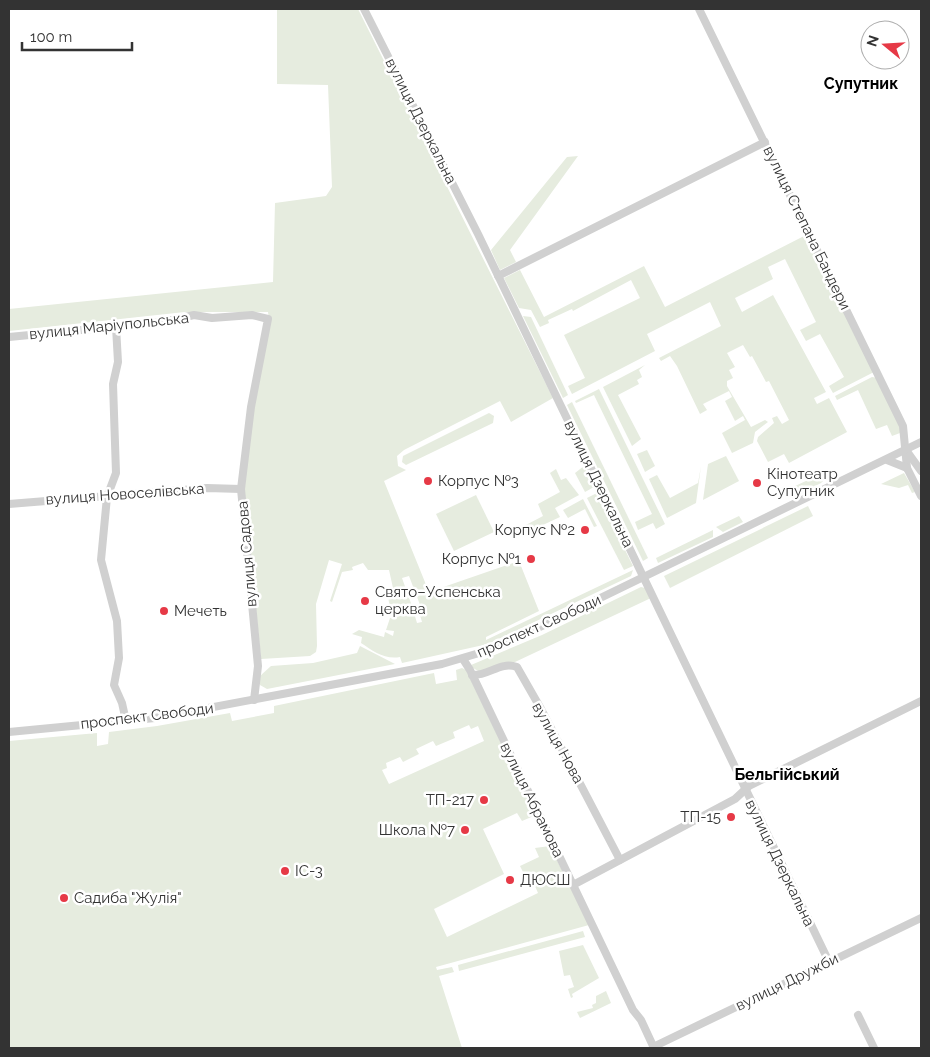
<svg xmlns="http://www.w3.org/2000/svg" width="930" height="1057" viewBox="0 0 930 1057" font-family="Raleway,sans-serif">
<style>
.green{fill:#e6ecdf;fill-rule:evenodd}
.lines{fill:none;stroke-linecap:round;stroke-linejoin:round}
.minor{stroke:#d0d0d0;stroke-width:8}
.poi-dot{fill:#e63946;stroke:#fff;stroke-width:2}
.labels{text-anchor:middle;stroke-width:5;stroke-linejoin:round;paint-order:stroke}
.street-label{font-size:15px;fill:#333;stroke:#fff}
.poi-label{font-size:15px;fill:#333;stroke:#fff;text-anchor:start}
.neighbourhood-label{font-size:16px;font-weight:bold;fill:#000;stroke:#fff}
</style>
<rect width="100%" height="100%" fill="#fff"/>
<g class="green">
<path d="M277,9h81l195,389 -42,24 -11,-21 -96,49 -7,6 1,10 8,4 -22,11 45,111 90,-31 20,50 -53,26v3l147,-70 -2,6 -143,68 -86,19 -2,-6c-15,3 -27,-6 -39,-14l1,-6 -10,-3 7,-4 25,7 1,-5 8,4 1,-5 -8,-1 4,-12 24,-5 3,10 5,-1 -3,-10 3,-2 -13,-34 -7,2 11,31 -22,4 -3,-16 5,-9 -4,-18h-21l-5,-7 -11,4 1,3 -11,2 -10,30 -2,-1 12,-37 -13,-4 -13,44 1,42 -1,6 -6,4 -49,3 -17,-168 10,-83 15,-88 -1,-8h-83l-176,19v-22l264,-27 2,-79 51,-7 6,-9 -4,-102 -51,-1z"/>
<path d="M578,156l-68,94 6,12 -16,8 -9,-20 76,-93z"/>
<path d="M806,235l68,137 -41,21 -4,-7 15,-9 -24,-43 -14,7 -6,-11 16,-8 -31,-63 -17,8 5,12 -38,19 7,14 31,-17 53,97 -12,6 3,6 12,-6 18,34 -58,31 -5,-9 -16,8 -11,-21 1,-4 16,-14 -2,-5 5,-2 5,8 7,-4 -20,-39 -3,1 -14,-26 -2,1 -7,-12 -16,8 8,14 -6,3 4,8 -6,3v5l24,41 14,-7 3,2 -13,10 -2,11 -21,10 -10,-20 23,-13 -2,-4 -8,5 -10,-20 7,-4 -3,-6 -26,13 4,6 -7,4 -23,-48 -7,-10 -9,5 -2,-3 62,-32 -11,-24 -63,32 8,17 -83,43 -4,-8 17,-8 -21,-43 76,-37 -9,-18 -58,31 -1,-2 -24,11 1,3 -9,4 -9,-17 -12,-2 -15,-30 16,-8 24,47 100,-51 21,41z"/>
<path d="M523,316l8,1 37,78 -5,3z"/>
<path d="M645,365l-6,5 3,7 -5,3 2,4 -21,11 23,44 -9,7 -29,-59z"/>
<path d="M872,377l6,1 22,49v6l-8,3 -5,-11 -11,4 -18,-39 -21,10 -2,-4z"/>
<path d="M599,389l66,135 -9,5 -3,-6 -15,7 -3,-8 17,-8 -58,-119 -18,8 -1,-2z"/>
<path d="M572,402l76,156 -5,3 -76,-156z"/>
<path d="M489,413l5,3 -1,7 -87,42 -4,-3 1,-6z"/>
<path d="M647,450l8,16 -10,6 -8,-18z"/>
<path d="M726,456l13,25 -36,19 5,-36z"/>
<path d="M584,466l10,21 -9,5 -10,-19z"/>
<path d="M701,466l-5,37 -29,15 -18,-39 8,-4 13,23 28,-15z"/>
<path d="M556,469l5,11 5,-2 13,17 -24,13 5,9 -30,14 -6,-5 19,-10 -5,-12 22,-12 -10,-19z"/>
<path d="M823,473l3,5 -5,5 -24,12 -4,-8z"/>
<path d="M904,473l11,19 -3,1 -4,-8 -9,3 -18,-4z"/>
<path d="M597,493l36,73 -9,4 -37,-72z"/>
<path d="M476,495l18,37 -40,19 -18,-37z"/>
<path d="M583,499l14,27 -3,1 -9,-18 -17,9 -5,-8z"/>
<path d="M808,506l5,10 -143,72 -6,-12z"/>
<path d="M739,516l4,6 -20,10 -7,-5z"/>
<path d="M713,530v7l-55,26 -2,-5z"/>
<path d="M641,587l4,1 6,10 -136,64h-8l-27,10 -7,-4 -2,-3 71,-30z"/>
<path d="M360,646l35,18 -128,25 -7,-4v-9l11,-10 42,-3 44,-10z"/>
<path d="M462,668l4,2 70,145 -14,6 -5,-8 -34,16 21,45 -70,35 13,28 91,-44 -3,-7 -4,2 -11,-22 19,-9 -4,-9 15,-2 39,79 -153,42 1,3 15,-3 2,5 -15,4 23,72h-453v-307l88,-8v13l11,-2 1,-12 48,-6 73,-13 2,8 42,-8v-7l160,-33 2,11 21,-4 -1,-10zM469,725l2,4 7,-3 6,15 -95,43 -7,-14 5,-2 -1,-5 14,-6 3,5 16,-8 -3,-5 17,-8 3,5 19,-8 -2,-6z"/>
<path d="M583,931l2,6 -126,34 -1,-6z"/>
<path d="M583,945l16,33 -27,16 1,3 -2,1 -3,-9 6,-2 -4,-12 -6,1 -5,-25z"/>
<path d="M606,991l5,12 -31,15 -3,-6 16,-4 -1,-3 4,-2v-7z"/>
</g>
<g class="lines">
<g class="minor">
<path d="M364,9l114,225 351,728"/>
<path d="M699,9l204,417 4,42"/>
<path d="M498,276l267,-134"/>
<path d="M116,327l2,35 -5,22 3,89 -9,24 -6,63 16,61 2,37 -5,27 8,18 4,18"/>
<path d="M9,337l155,-15 30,-7 18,3 40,-3 16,4 -17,88 -10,82 17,177 -4,34"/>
<path d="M906,450l15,21"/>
<path d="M887,460l20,8 14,28"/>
<path d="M9,504l198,-16 34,1"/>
<path d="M463,659l7,11 163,340 8,10 13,28"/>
<path d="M472,675c17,1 28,-14 45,-8l24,42 79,151"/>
<path d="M9,732l146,-14 287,-54 44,-13 67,-30 368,-179"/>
<path d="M573,885l162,-86 14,-13 172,-85"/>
<path d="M858,1015l16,33"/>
<path d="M653,1047l268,-129"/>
</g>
</g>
<g class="poi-dot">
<circle cx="428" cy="481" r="5"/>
<circle cx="757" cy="483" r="5"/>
<circle cx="585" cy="530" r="5"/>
<circle cx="531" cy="559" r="5"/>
<circle cx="365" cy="601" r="5"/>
<circle cx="164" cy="611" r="5"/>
<circle cx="484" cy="800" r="5"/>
<circle cx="731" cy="817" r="5"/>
<circle cx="465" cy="830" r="5"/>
<circle cx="285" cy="871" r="5"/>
<circle cx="510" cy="880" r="5"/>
<circle cx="64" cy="898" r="5"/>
</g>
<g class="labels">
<g class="street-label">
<text transform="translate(421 121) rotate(63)" y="5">вулиця Дзеркальна</text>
<text transform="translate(807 228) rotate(64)" y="5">вулиця Степана Бандери</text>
<text transform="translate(109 326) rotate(-6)" y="5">вулиця Маріупольська</text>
<text transform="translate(599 484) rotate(64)" y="5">вулиця Дзеркальна</text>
<text transform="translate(125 494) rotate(-4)" y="5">вулиця Новоселівська</text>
<text transform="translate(247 554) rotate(-95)" y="5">вулиця Садова</text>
<text transform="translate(539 626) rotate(-24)" y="5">проспект Свободи</text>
<text transform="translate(147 716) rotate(-7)" y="5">проспект Свободи</text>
<text transform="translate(558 743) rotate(61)" y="5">вулиця Нова</text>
<text transform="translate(532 800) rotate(64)" y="5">вулиця Абрамова</text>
<text transform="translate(780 863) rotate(64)" y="5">вулиця Дзеркальна</text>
<text transform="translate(787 982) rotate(-26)" y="5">вулиця Дружби</text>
</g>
<g class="poi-label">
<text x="767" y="479">Кінотеатр<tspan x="767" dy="17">Супутник</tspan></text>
<text x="438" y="486">Корпус №3</text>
<text x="575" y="535" text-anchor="end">Корпус №2</text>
<text x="521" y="564" text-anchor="end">Корпус №1</text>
<text x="375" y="597">Свято–Успенська<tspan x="375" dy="17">церква</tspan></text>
<text x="174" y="616">Мечеть</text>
<text x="474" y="805" text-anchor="end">ТП-217</text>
<text x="721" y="822" text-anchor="end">ТП-15</text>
<text x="455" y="835" text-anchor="end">Школа №7</text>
<text x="295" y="876">ІС-3</text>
<text x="520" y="885">ДЮСШ</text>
<text x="74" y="903">Садиба "Жулія"</text>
</g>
<g class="neighbourhood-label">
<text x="861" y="89">Супутник</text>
<text x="787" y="780">Бельгійський</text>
</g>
</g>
<rect width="930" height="1057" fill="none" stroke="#333333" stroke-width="20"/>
<g transform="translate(885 45) rotate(288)"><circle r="24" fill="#ffffff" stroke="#adadad"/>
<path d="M0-4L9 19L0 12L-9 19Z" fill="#e63946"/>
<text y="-8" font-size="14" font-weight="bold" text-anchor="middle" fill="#333333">N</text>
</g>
<path d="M22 42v8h110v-8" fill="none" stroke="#333333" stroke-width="2.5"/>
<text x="30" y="42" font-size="15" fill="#333333" stroke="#ffffff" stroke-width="4" paint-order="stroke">100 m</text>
</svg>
